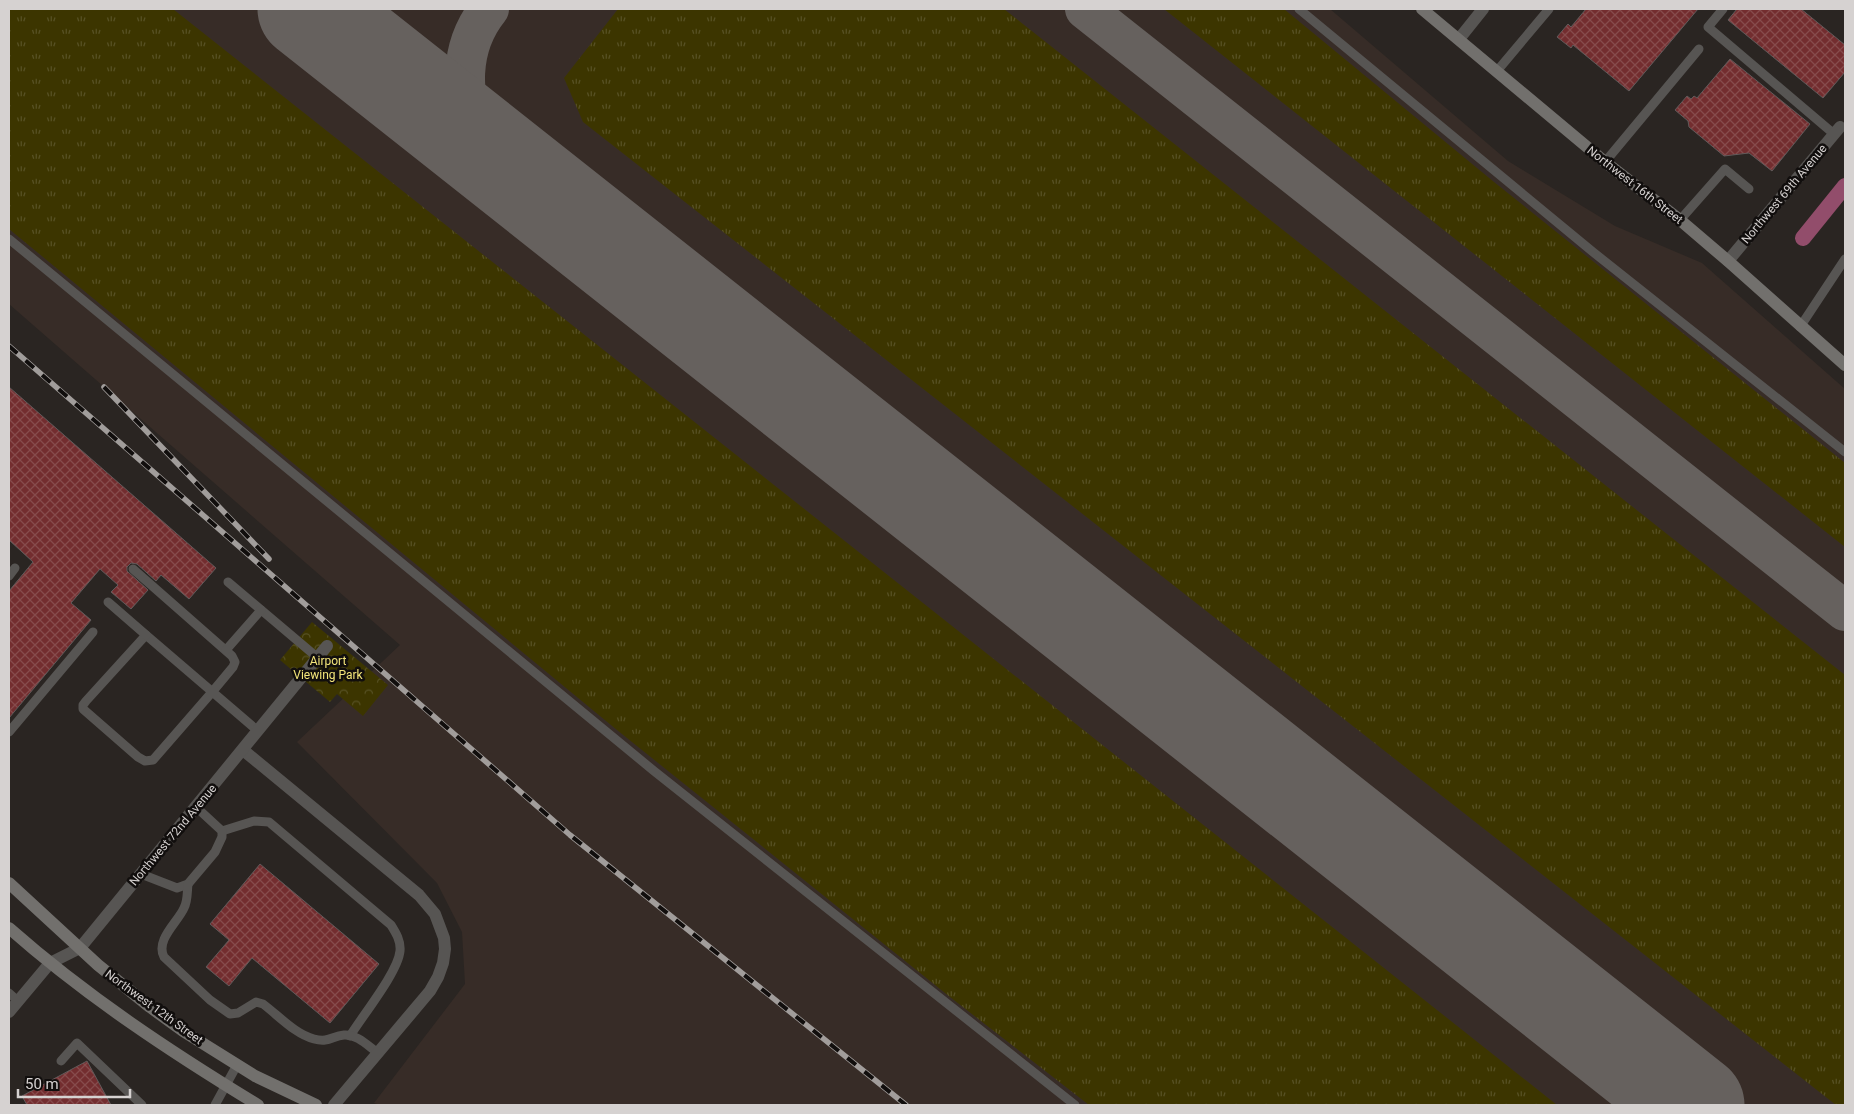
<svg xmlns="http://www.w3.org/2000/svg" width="1854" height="1114" viewBox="0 0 1854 1114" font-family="Roboto,sans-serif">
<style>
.built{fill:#372c27}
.grass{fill:url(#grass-tufts)}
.park{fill:url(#park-crowns)}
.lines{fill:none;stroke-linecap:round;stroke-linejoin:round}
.canal{stroke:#924d6b;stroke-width:16}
.taxiway{stroke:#66615e;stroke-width:40}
.runway{stroke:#66615e;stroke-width:101}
.building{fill:url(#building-cross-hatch);stroke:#615a5a}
.service{stroke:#575553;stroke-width:9}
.minor{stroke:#575553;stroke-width:12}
.tertiary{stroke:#575553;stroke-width:12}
.secondary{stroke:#72706d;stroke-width:12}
.rail-casing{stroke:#a19d9b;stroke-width:5.5}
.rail{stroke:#110e0d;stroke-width:4;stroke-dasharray:11;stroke-linecap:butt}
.labels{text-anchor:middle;stroke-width:5;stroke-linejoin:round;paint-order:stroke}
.street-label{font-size:12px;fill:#d6d2d1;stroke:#110e0d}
.park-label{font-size:12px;fill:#f3e57a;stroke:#110e0d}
</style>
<defs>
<pattern id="grass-tufts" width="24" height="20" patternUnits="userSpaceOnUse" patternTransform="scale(1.25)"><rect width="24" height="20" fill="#3c3500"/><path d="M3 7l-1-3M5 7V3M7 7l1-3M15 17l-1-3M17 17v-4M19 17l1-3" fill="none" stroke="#575124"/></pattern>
<pattern id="park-crowns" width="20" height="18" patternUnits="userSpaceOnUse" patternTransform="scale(1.25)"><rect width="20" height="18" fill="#3c3500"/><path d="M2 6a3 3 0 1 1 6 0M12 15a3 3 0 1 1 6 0" fill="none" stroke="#575124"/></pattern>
<pattern id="building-cross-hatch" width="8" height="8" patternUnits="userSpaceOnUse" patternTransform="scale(1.25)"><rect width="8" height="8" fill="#732d2f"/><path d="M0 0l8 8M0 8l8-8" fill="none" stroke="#864b4c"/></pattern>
</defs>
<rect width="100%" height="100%" fill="#2a2522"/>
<path class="built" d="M9,9h1321l178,152 107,65 87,37 143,126v716h-1465l-6,-2 91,-119 -3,-52 -25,-49 -140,-141 103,-97 -391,-341z"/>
<g class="grass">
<path d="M9,9h164l1384,1096h-468l-139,-108 -333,-267 -608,-501z"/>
<path d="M618,9h386l841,666v430h-9l-1253,-983 -19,-44z"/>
<path d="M1164,9h120l210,173 351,281v84z"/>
</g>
<path class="park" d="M312,622l76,63 -25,31 -26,-22 -7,8 -50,-42z"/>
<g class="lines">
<path class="canal" d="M1803,238l42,-52"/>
<g class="taxiway">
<path d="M331,9l11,17 33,36"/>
<path d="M489,9c-29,36 -33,91 -5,130 11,14 26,26 38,39"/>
<path d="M1085,9l760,602"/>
</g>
<path class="runway" d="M308,9l1386,1096"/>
</g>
<g class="building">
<path d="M1586,9h112l-69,82 -56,-46 -2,3 -14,-11 11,-13 3,3z"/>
<path d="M1737,9h64l44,36v27l-22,26 -95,-78z"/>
<path d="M1730,59l80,65 -38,47 -23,-18 -25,3 -35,-29 -1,-6 -13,-11 12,-14 4,3 3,-3 3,2z"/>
<path d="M9,387l207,181 -27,31 -28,-24 -5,6 -19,-17 -6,-1 -4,4v4l21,19 -17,19 -20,-17 7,-7 -18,-16 -29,34 20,17 -82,98v-127l24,-29 -24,-22z"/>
<path d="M260,864l119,100 -49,59 -78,-65 -23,28 -23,-19 23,-27 -19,-16z"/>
<path d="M87,1061l24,44h-84l-5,-9z"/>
</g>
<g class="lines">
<g class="service">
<path d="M1299,9l294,243 252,200"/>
<path d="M1723,9l-15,18 126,107"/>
<path d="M1497,71l52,-62"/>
<path d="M1605,162l94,-113"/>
<path d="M1680,220l45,-51 24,20"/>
<path d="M9,239l645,532 421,334"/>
<path d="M1800,327l45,-68"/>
<path d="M133,569l99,87 3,6 -2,5 -20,24 -60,69 -8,1 -7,-4 -55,-48v-4l3,-4 60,-66 112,96"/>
<path d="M9,576l6,-8"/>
<path d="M228,582l90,76"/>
<path d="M108,602l38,33"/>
<path d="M226,650l35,-40"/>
<path d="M9,732l84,-100"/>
<path d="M222,831l32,-10 15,1 122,103c5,8 10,16 9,26 -2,21 -37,64 -50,85"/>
<path d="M141,874l36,14 11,-4 27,-32 7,-15v-6l-26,-24"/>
<path d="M188,884c-1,7 0,17 -4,24 -6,14 -29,32 -20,49l46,43 20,14 8,-1 18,-11 7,2c16,12 32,30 51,35 15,4 18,-3 30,-4 13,-1 24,11 34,18"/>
<path d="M9,993l9,8"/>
<path d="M61,1061l16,-18 65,62"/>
<path d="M215,1105l22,-40"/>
</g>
<g class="minor">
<path d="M1459,39l24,-30"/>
<path d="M1728,261l112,-134"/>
<path d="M243,750l176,145 16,19 9,24 1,11 -2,14 -5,14 -8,14 -96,114"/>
<path d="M80,948l247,-302"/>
</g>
<path class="tertiary" d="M9,1012l41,-49 30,-15"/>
<g class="secondary">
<path d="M1422,9l183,153 75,58 48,41 117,104"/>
<path d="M9,883l89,82 52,42 33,24 72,45 61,29"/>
<path d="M9,928c77,68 162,124 249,177"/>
</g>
<defs>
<g id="rail">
<path d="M9,346l561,489 336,270"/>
<path d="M104,387l165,172"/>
</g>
</defs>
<use href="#rail" class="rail-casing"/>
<use href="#rail" class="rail"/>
</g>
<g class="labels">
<g class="street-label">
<text transform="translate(1635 185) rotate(38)" y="4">Northwest 16th Street</text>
<text transform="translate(1784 194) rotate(-50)" y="4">Northwest 69th Avenue</text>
<text transform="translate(173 835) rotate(-50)" y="4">Northwest 72nd Avenue</text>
<text transform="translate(154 1007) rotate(36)" y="4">Northwest 12th Street</text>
</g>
<g class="park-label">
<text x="328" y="665">Airport<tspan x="328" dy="14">Viewing Park</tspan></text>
</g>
</g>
<rect width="1854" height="1114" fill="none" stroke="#d6d2d1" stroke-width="20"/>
<path d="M18 1089v8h112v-8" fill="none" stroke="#d6d2d1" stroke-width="2.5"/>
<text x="25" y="1089" font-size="15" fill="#d6d2d1" stroke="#110e0d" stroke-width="4" paint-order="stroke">50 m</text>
</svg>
